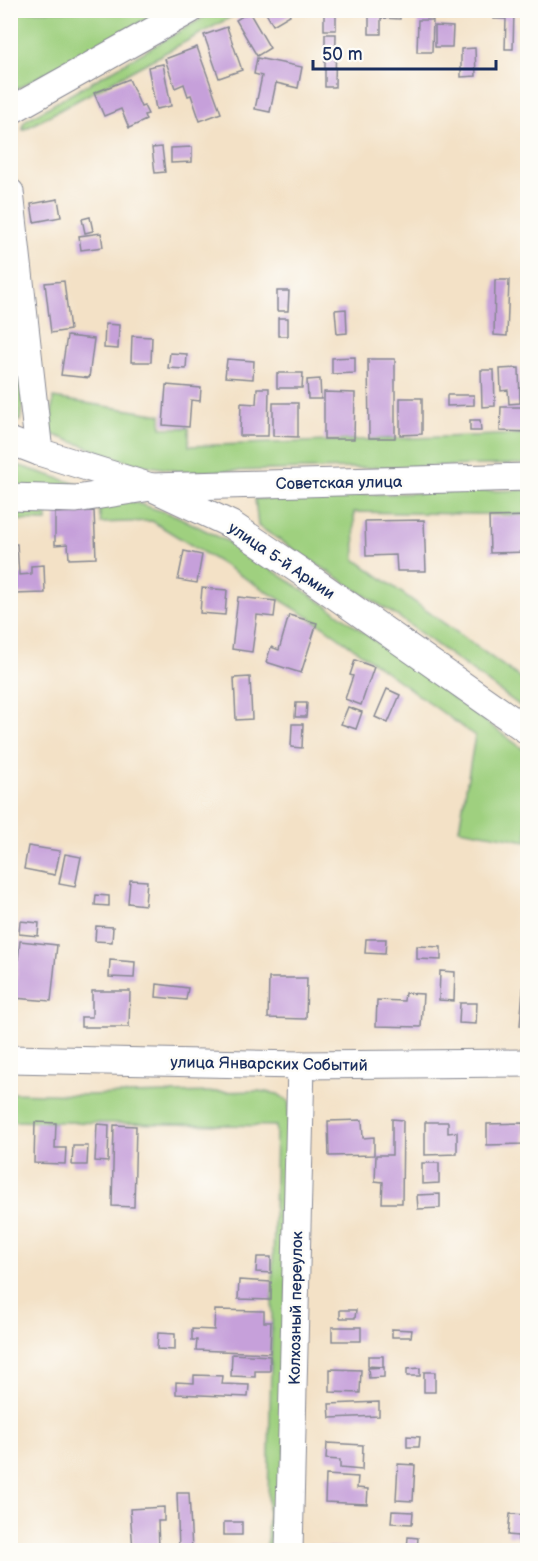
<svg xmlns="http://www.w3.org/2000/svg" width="538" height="1561" viewBox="0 0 538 1561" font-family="'Balsamiq Sans',sans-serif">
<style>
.green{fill:#9fd07f;stroke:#5d806e;stroke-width:1.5}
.building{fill:#c6a0da}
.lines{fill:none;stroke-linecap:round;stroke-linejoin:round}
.minor-casing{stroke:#878892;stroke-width:29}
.minor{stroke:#fff;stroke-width:27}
.labels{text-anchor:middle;stroke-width:5;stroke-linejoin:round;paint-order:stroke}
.street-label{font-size:16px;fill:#1b2f5e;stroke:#fdfcf7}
</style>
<rect width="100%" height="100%" fill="#fdfcf7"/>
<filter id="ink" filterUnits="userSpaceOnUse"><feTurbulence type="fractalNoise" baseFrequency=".0167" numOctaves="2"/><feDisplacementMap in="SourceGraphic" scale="12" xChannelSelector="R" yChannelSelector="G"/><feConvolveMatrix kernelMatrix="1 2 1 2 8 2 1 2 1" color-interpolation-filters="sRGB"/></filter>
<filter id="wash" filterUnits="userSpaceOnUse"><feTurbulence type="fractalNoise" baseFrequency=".008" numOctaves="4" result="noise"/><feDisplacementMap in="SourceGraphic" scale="24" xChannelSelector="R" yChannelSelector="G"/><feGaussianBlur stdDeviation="1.35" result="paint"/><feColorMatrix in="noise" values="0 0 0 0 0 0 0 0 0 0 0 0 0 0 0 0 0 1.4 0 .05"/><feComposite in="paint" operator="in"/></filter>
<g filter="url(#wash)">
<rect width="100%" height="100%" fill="#f3e1c6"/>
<g class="green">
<path d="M11,11h151l-151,81z"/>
<path d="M215,11h27l-219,119v-6l3,-4z"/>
<path d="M10,260l16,118 -6,43 -9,-2z"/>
<path d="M53,398l108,17v13h28v18l338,-12v30l-343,8 -52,-9 -81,-29z"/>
<path d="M11,463l166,53 57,29 95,62 198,145v89l-68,-12 16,-93 -152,-110 -171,-105 -51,2 -2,-14 -52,2v10l-36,-1z"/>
<path d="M527,490v25l-173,-3 1,47 172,124v28l-127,-93 -142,-92 -3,-27 85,-4z"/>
<path d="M259,1091l19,3 11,8 -5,448h-17l9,-424 -265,-5v-28l71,2z"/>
</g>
<g id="blocks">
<g class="building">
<path d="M264,10h24l2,5 -17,10z"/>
<rect x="324" y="10" width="12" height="20"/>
<path d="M377,10h23v9l-19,-1v16h-12v-21h8z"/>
<rect x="416" y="10" width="22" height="4"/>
<path d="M494,10h20l-1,39h-8l1,-30h-12z"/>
<rect x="522" y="10" width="6" height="11"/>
<path d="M249,12l21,36 -13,8 -21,-36z"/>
<path d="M418,20h15l-1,32h-15z"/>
<path d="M435,26l18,1 -1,20h-17z"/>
<path d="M227,27l15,43 -23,8 -15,-43z"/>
<path d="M325,34h11l-1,53h-10z"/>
<path d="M197,47l24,66 -21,8 -9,-26 -3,1 -4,-12 -9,4 -10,-29z"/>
<path d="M475,48l1,28 -15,1v-28z"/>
<path d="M257,58l45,9 -4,21 -22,-5 -6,29 -15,-3 7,-33 -8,-2z"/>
<path d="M163,64l8,42 -15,3 -8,-42z"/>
<path d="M129,79l12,28 3,-1 4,8 -4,1 2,5 -17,8 -8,-19 -17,7 -10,-23z"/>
<path d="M162,147l3,25 -10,1 -3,-25z"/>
<path d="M192,147v15l-21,1v-15z"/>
<path d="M58,199l3,18 -27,5 -3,-18z"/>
<path d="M90,217l3,14 -8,2 -3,-14z"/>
<path d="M101,233l2,14 -22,3 -2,-14z"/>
<path d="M495,280h14l-2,56 -13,-1z"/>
<path d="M64,281l6,49 -19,3 -6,-50z"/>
<path d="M277,291h12l-1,20h-11z"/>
<path d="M346,309l1,24 -10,1 -2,-24z"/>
<rect x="278" y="318" width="10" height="18"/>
<path d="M105,324l14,1 -1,24 -14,-1z"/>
<path d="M67,336l27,3 -5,39 -28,-3z"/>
<path d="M132,336l20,1 -1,25h-20z"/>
<path d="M170,353l17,1 -1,15 -18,-1z"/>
<path d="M355,357v16l-23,1v-16z"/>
<path d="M227,359l27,2 -1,18 -28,-2z"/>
<path d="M368,359h27v79h-26z"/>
<path d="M519,368l1,35 -11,1 -1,-14 -7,1 -1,-22z"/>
<path d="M481,370h13l1,36 -13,1z"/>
<path d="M277,373h26l-1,15h-25z"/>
<path d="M320,379l1,20h-13l-1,-19z"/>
<path d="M166,385l35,3 -1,13 -9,-1 -2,27 -26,-2z"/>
<path d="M257,388h12l-1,48h-28l1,-33 15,1z"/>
<path d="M324,392l31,1 -1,46h-30z"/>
<path d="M447,395h27v10l-27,1z"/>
<path d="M400,398h22v36l-22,1z"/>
<path d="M273,403h25v34l-25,-1z"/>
<path d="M501,407h27v25l-28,-1z"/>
<path d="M470,420h10l1,11h-11z"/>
<path d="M94,511l2,47 -27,1 -1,-15 -13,1v-32z"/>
<path d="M528,516v36l-38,1 -1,-36z"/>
<path d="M424,520l2,51h-29l-1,-16 -30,1 -1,-35z"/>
<path d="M10,544h7l2,31 12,-1v-8l13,-1 1,28 -32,1v25h-3z"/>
<path d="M184,551l18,4 -5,28 -19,-3z"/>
<path d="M528,573v16h-4v-15z"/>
<path d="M202,588l25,2 -2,25 -25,-2z"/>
<path d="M238,597l38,4 -2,16 -17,-2 -5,37 -20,-3z"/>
<path d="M289,615l28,8 -16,50 -35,-11 5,-15 8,3z"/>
<path d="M355,660l19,7 -13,38 -16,-6 8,-23 -3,-1z"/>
<path d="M250,677l2,42 -16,1 -2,-42z"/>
<path d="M387,689l13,6 -12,28 -13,-6z"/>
<path d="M296,703h11l-1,14h-11z"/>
<path d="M348,707l14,5 -6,17 -15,-5z"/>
<path d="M292,724h11l-1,24 -11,-1z"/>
<path d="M28,846l32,5 -5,24 -31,-6z"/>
<path d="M65,854l16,3 -6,30 -16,-3z"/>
<path d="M130,880l17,1 -2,24 -17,-2z"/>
<path d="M96,895l13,1v10l-14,-1z"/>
<path d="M20,921l19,2 -1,13 -19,-2z"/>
<path d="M96,926l17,1 -1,15 -17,-1z"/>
<path d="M366,939h20l-1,15 -20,-1z"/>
<path d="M20,941l37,4 -6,56 -37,-3z"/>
<path d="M417,946l24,1v13l-24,-1z"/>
<path d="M110,960l25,2 -1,16 -25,-1z"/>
<path d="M440,971l15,1 -1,29 -15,-1z"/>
<path d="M269,978h38l-1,41 -38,-1z"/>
<path d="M524,979h4v47h-8z"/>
<path d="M157,984l31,4 -2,12 -30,-3z"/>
<path d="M92,991h38l-1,36h-48v-10h11z"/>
<path d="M405,993l18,1 -2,33 -45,-1 1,-26 27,1z"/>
<path d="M460,1003h17l-1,21 -17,-1z"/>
<path d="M392,1119l11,1 -1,83h-20l1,-21 -8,-1 1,-26h16z"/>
<path d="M362,1120l1,18 11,-1v18l-45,1 -1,-35z"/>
<path d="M35,1122l21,1 -1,25h11l-1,16 -31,-1z"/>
<path d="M425,1122h23v11l9,-1v22l-32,1z"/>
<path d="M523,1123l1,21 -37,1v-21z"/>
<path d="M97,1124l12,1 -1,37 -13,-1z"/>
<path d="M114,1125l22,1 -2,81 -22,-1z"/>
<path d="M73,1146h15l-1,19h-15z"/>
<path d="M422,1163h17v20l-17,1z"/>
<path d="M440,1194v14l-22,1 -1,-14z"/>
<path d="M257,1257h14v16l-15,-1z"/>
<path d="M239,1280l32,2v18l-33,-1z"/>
<path d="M215,1310l49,1v11h7l-1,31 -74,-3 1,-10h-5v-11l22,1z"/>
<path d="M340,1310h16l-1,8h-15z"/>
<rect x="332" y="1327" width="29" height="14"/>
<path d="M392,1329l20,1 -1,7h-19z"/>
<path d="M158,1333l17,1v16l-18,-1z"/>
<path d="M232,1354l38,2v15h-15v6l-24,-1z"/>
<path d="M368,1356h15v11l-15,-1z"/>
<path d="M384,1367v10l-15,1 -1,-10z"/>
<path d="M420,1368v8h-13v-7z"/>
<path d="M330,1369l31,1 -1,23 -30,-1z"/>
<rect x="424" y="1372" width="11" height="20"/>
<path d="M194,1375l29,1 -1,8 27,1 -1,12 -72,-3v-12l18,1z"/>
<path d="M379,1402v14l-49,2 -1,-14z"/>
<path d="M407,1436l13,1 -1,10h-12z"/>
<path d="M327,1443l36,2 -1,25 -22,-2v-8l-14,-1z"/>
<path d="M398,1464l17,1 -2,36 -17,-1z"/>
<path d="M326,1475l32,2 -1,11 11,1 -1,15 -42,-2z"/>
<path d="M177,1493h12l3,57h-13z"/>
<path d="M164,1507v14h-6l1,27 -26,2 -3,-41z"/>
<path d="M392,1511l21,1 -1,12 -21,-1z"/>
<path d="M510,1514l18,1v25h-10v-4l-10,-1z"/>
<rect x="224" y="1522" width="18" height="13"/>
<path d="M408,1537l10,1 -1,12h-10z"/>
<path d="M323,1547l28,1v2h-28z"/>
</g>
</g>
</g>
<g filter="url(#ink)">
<use href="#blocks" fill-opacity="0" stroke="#878892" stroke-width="1.5"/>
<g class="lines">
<defs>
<g id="minor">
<path d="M10,111l180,-101"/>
<path d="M10,192l29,260"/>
<path d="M10,441l29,11 112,35 81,38 68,46 228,160"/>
<path d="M10,497l66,2 75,-12 377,-10"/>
<path d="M10,1059l291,6 227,-2"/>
<path d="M289,1550l12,-485"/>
</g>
</defs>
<use href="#minor" class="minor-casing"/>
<use href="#minor" class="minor"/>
</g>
</g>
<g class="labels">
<g class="street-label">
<text transform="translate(339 482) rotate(-1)" y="6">Советская улица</text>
<text transform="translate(282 560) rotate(34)" y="6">улица 5-й Армии</text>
<text transform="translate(269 1063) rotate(1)" y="6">улица Январских Событий</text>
<text transform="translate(295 1308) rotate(-89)" y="6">Колхозный переулок</text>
</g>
</g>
<rect width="538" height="1561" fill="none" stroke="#fdfcf7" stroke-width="36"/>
<path d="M313 60v9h183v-9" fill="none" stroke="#1b2f5e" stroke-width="3"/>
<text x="322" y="60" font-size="18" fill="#1b2f5e" stroke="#fdfcf7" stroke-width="4.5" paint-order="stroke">50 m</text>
</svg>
